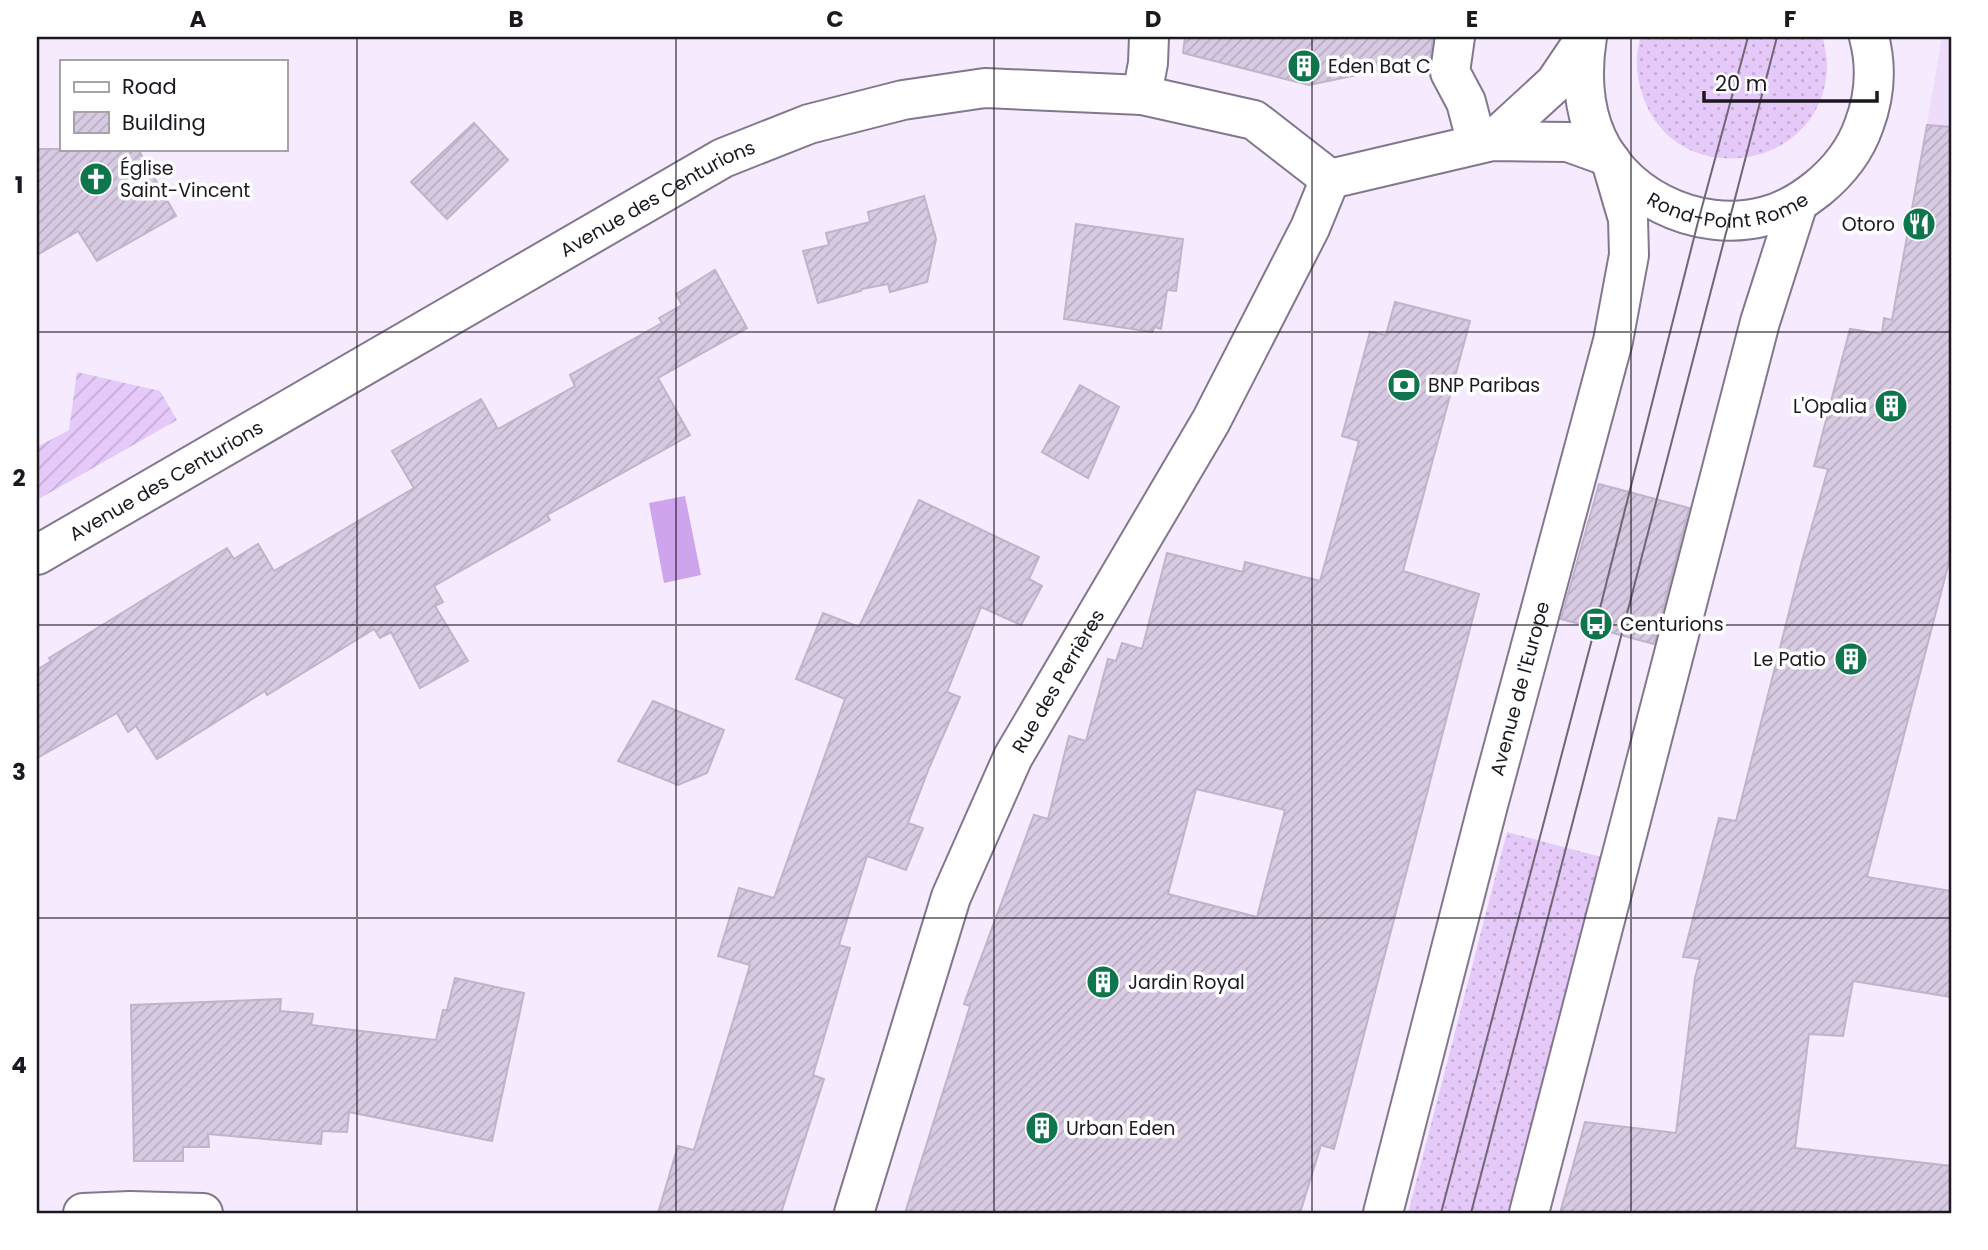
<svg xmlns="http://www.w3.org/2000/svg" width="1988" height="1250" viewBox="0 0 1988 1250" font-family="Poppins,sans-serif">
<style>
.built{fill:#eedcfb}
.grass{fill:url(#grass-dots)}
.garden{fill:url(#garden-furrows)}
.water{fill:#cea4ed}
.building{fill:url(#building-hatch);stroke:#c0b3cb;stroke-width:2;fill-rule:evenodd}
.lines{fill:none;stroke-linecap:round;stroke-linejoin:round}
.minor-casing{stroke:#83778d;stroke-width:42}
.major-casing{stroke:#83778d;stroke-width:42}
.minor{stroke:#fff;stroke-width:38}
.major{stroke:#fff;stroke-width:38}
.tram{stroke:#6f6774;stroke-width:2}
.grid{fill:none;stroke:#1d1820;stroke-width:2;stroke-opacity:0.55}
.labels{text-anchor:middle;stroke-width:7;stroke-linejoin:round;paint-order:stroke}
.poi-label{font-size:19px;fill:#1d1820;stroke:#fff;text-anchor:start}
.street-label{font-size:19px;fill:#1d1820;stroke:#fff}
.neatline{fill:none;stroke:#1d1820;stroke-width:2.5}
.grid-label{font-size:23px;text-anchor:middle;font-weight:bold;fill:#1d1820}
</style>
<defs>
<pattern id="grass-dots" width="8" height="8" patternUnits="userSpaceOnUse" patternTransform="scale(1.75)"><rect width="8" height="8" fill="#e4c9f9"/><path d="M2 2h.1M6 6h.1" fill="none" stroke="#c3acd5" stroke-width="1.8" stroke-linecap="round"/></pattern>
<pattern id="garden-furrows" width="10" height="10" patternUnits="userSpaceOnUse" patternTransform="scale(1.75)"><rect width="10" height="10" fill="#e4c9f9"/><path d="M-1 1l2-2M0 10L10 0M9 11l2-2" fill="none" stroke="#c3acd5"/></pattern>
<pattern id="building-hatch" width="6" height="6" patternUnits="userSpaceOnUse" patternTransform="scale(1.75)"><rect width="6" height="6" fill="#d7cae2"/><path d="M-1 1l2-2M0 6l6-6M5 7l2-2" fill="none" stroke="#b8adc2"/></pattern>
</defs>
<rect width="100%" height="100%" fill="#f5eafe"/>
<path class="built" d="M1942,37h9v220l-46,-8z"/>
<g class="grass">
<path d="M1641,37h182c1,10 5,22 4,32 -6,106 -158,124 -186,21 -5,-17 -6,-37 0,-53z"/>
<path d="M1507,832l98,26 -94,355h-103z"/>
</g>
<path class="garden" d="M77,372l83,19 17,29 -140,80v-53l32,-17z"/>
<path class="water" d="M685,496l16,79 -37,8 -15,-80z"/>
<g class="building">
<path d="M1185,37h248l-3,23 -121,25 -126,-32z"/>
<path d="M474,123l34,37 -61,59 -36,-37z"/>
<path d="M1927,125l24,2v427l-84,323 84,14v106l-98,-16 -10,55 -34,-2 -14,114 156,18v47h-391l25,-91 91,11 19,-155 5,-19 -17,-2 36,-139 17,3 66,-260 26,-92 -14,-3 36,-137 32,5 2,-16 8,2z"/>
<path d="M37,149h101l38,67 -79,45 -19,-30 -41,24z"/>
<path d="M924,196l12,43 -9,43 -37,10 -2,-8 -26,5 -1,2 -43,12 -15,-52 26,-6 -3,-12 44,-11 -2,-10z"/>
<path d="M1076,224l107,15 -7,52 -9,-1 -6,39 -6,-2 -3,5 -88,-13z"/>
<path d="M715,270l32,58 -89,50 32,57 -143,80 3,5 -116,66 9,16 -8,4 33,55 -48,27 -29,-56 -11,6 -6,-9 -107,66 -2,-4 -108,68 -21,-33 -8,6 -11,-19 -80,45v-88l14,-9 -2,-3 178,-110 7,11 24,-15 16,27 140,-83 -22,-37 89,-52 17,30 77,-43 -5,-11 92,-52 -3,-5 23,-13 -6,-11z"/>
<path d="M1395,302l75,19 -67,250 76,23 -145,555 -13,-4 -21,68h-395l65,-207 -6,-2 70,-189 14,4 21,-83 17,5 22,-82 8,2 6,-18 20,6 25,-96 76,19 2,-10 75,19 39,-140 -17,-5 28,-104 16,3zM1196,789l89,21 -28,107 -89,-23z"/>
<path d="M1080,385l39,22 -31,71 -46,-26z"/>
<path d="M1599,484l90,24 -35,136 -93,-25z"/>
<path d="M919,500l120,57 -10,22 13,7 -21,39 -40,-18 -34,85 13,5 -31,71 -21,55 15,5 -17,42 -39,-14 -28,89 11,3 -37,127 11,4 -43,134h-123l20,-67 16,4 56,-185 -32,-9 21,-68 35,10 71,-199 -49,-20 27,-66 36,14z"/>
<path d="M653,701l71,29 -17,43 -29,12 -60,-24z"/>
<path d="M455,978l69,15 -32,148 -143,-29 -2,20 -25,-1 -1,13 -113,-10 1,13h-26v14h-49l-3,-156 150,-6 -1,12 33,3 -2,11 125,15 7,-30h4z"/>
</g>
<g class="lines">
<defs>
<g id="minor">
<path d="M1455,37l-5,35 16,30 11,42"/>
<path d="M1142,95l6,-32 1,-26"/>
<path d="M1492,141l63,-58 31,-46"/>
<path d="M1330,179l162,-38 76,1 39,14"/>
<path id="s1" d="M37,555l686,-397 86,-34 94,-24 82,-12 157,7 112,25 76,59"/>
<path d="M83,1213l47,-2 73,2"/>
<path id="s2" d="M854,1213l97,-316 62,-140 198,-336 99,-193 20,-49"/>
</g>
<g id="major">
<path id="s3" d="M1587,37c-5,31 -5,59 5,89 23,69 105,109 174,90 19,-5 36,-15 51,-27 21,-17 38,-38 47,-64 11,-29 13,-58 5,-88"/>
<path id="s4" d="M1383,1213l105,-408 125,-464 16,-86 -1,-36 -17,-58"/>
<path d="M1529,1213l231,-891 38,-119"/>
</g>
</defs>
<use href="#minor" class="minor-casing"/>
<use href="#major" class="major-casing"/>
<use href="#minor" class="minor"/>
<use href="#major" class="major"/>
<g class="tram">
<path d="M1441,1213l155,-589 103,-406 49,-181"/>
<path d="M1471,1213l306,-1176"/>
</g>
</g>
<path class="grid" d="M357,37v1176M676,37v1176M994,37v1176M1312,37v1176M1631,37v1176M37,332h1914M37,625h1914M37,918h1914"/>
<defs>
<symbol id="building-disc" viewBox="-11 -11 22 22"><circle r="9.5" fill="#0e754d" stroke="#fff"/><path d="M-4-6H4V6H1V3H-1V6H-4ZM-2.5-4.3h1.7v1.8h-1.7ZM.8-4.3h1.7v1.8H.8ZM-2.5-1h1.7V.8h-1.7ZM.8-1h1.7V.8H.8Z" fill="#fff"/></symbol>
<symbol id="church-disc" viewBox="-11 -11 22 22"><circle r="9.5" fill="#0e754d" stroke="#fff"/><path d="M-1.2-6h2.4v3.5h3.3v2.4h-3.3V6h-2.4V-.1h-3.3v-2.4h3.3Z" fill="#fff"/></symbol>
<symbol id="restaurant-disc" viewBox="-11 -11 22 22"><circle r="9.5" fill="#0e754d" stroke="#fff"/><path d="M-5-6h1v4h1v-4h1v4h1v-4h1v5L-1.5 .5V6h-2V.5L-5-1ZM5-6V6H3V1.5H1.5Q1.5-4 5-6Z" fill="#fff"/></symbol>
<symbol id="bank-disc" viewBox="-11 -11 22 22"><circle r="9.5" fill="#0e754d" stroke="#fff"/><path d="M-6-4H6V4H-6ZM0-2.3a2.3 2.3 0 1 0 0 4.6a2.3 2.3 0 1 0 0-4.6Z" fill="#fff"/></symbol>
<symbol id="bus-disc" viewBox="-11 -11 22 22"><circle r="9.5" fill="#0e754d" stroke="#fff"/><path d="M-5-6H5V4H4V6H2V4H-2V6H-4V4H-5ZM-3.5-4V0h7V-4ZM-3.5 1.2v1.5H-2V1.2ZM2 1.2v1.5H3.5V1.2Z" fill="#fff"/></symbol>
</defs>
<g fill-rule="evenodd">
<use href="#building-disc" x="1285" y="47" width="38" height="38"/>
<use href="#church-disc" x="77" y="160" width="38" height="38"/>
<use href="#restaurant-disc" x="1900" y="205" width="38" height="38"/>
<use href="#bank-disc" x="1385" y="366" width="38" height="38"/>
<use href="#building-disc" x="1872" y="387" width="38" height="38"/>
<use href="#bus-disc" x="1577" y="605" width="38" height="38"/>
<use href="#building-disc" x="1832" y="640" width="38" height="38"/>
<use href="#building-disc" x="1084" y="963" width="38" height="38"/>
<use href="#building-disc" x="1023" y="1109" width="38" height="38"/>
</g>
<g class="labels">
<g class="poi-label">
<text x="1328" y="73">Eden Bat C</text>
<text x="120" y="175">Église<tspan x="120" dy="22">Saint-Vincent</tspan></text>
<text x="1895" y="231" text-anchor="end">Otoro</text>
<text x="1428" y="392">BNP Paribas</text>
<text x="1867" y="413" text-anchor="end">L'Opalia</text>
<text x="1620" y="631">Centurions</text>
<text x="1826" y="666" text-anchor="end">Le Patio</text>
<text x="1128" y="989">Jardin Royal</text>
<text x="1066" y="1135">Urban Eden</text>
</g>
<g class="street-label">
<text dy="7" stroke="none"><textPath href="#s3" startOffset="266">Rond-Point Rome</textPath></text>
<text dy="7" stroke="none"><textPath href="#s1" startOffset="716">Avenue des Centurions</textPath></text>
<text dy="7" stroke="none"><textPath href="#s1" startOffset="149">Avenue des Centurions</textPath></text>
<text dy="7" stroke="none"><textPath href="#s2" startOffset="572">Rue des Perrières</textPath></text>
<text dy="7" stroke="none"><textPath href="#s4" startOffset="542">Avenue de l'Europe</textPath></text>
</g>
</g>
<rect width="1988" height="1250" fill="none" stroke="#ffffff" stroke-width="77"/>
<rect x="60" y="60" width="228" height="91" fill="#ffffff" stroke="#a5a3a6" stroke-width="2"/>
<rect x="74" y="82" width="35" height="10" fill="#ffffff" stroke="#a5a3a6" stroke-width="2"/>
<text x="122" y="94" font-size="21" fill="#1d1820">Road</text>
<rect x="74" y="112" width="35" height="21" fill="url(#building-hatch)" stroke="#a5a3a6" stroke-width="2"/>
<text x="122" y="130" font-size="21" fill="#1d1820">Building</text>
<path d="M1704 91v10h173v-10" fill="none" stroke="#1d1820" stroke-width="3.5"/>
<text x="1715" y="91" font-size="21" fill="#1d1820" stroke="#ffffff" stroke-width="5" paint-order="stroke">20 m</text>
<rect x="38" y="38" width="1912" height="1174" class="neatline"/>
<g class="grid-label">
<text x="198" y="27">A</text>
<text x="516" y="27">B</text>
<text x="835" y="27">C</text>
<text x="1153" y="27">D</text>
<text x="1472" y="27">E</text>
<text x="1790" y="27">F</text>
<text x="19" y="193">1</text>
<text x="19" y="486">2</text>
<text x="19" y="780">3</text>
<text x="19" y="1073">4</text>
</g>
</svg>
